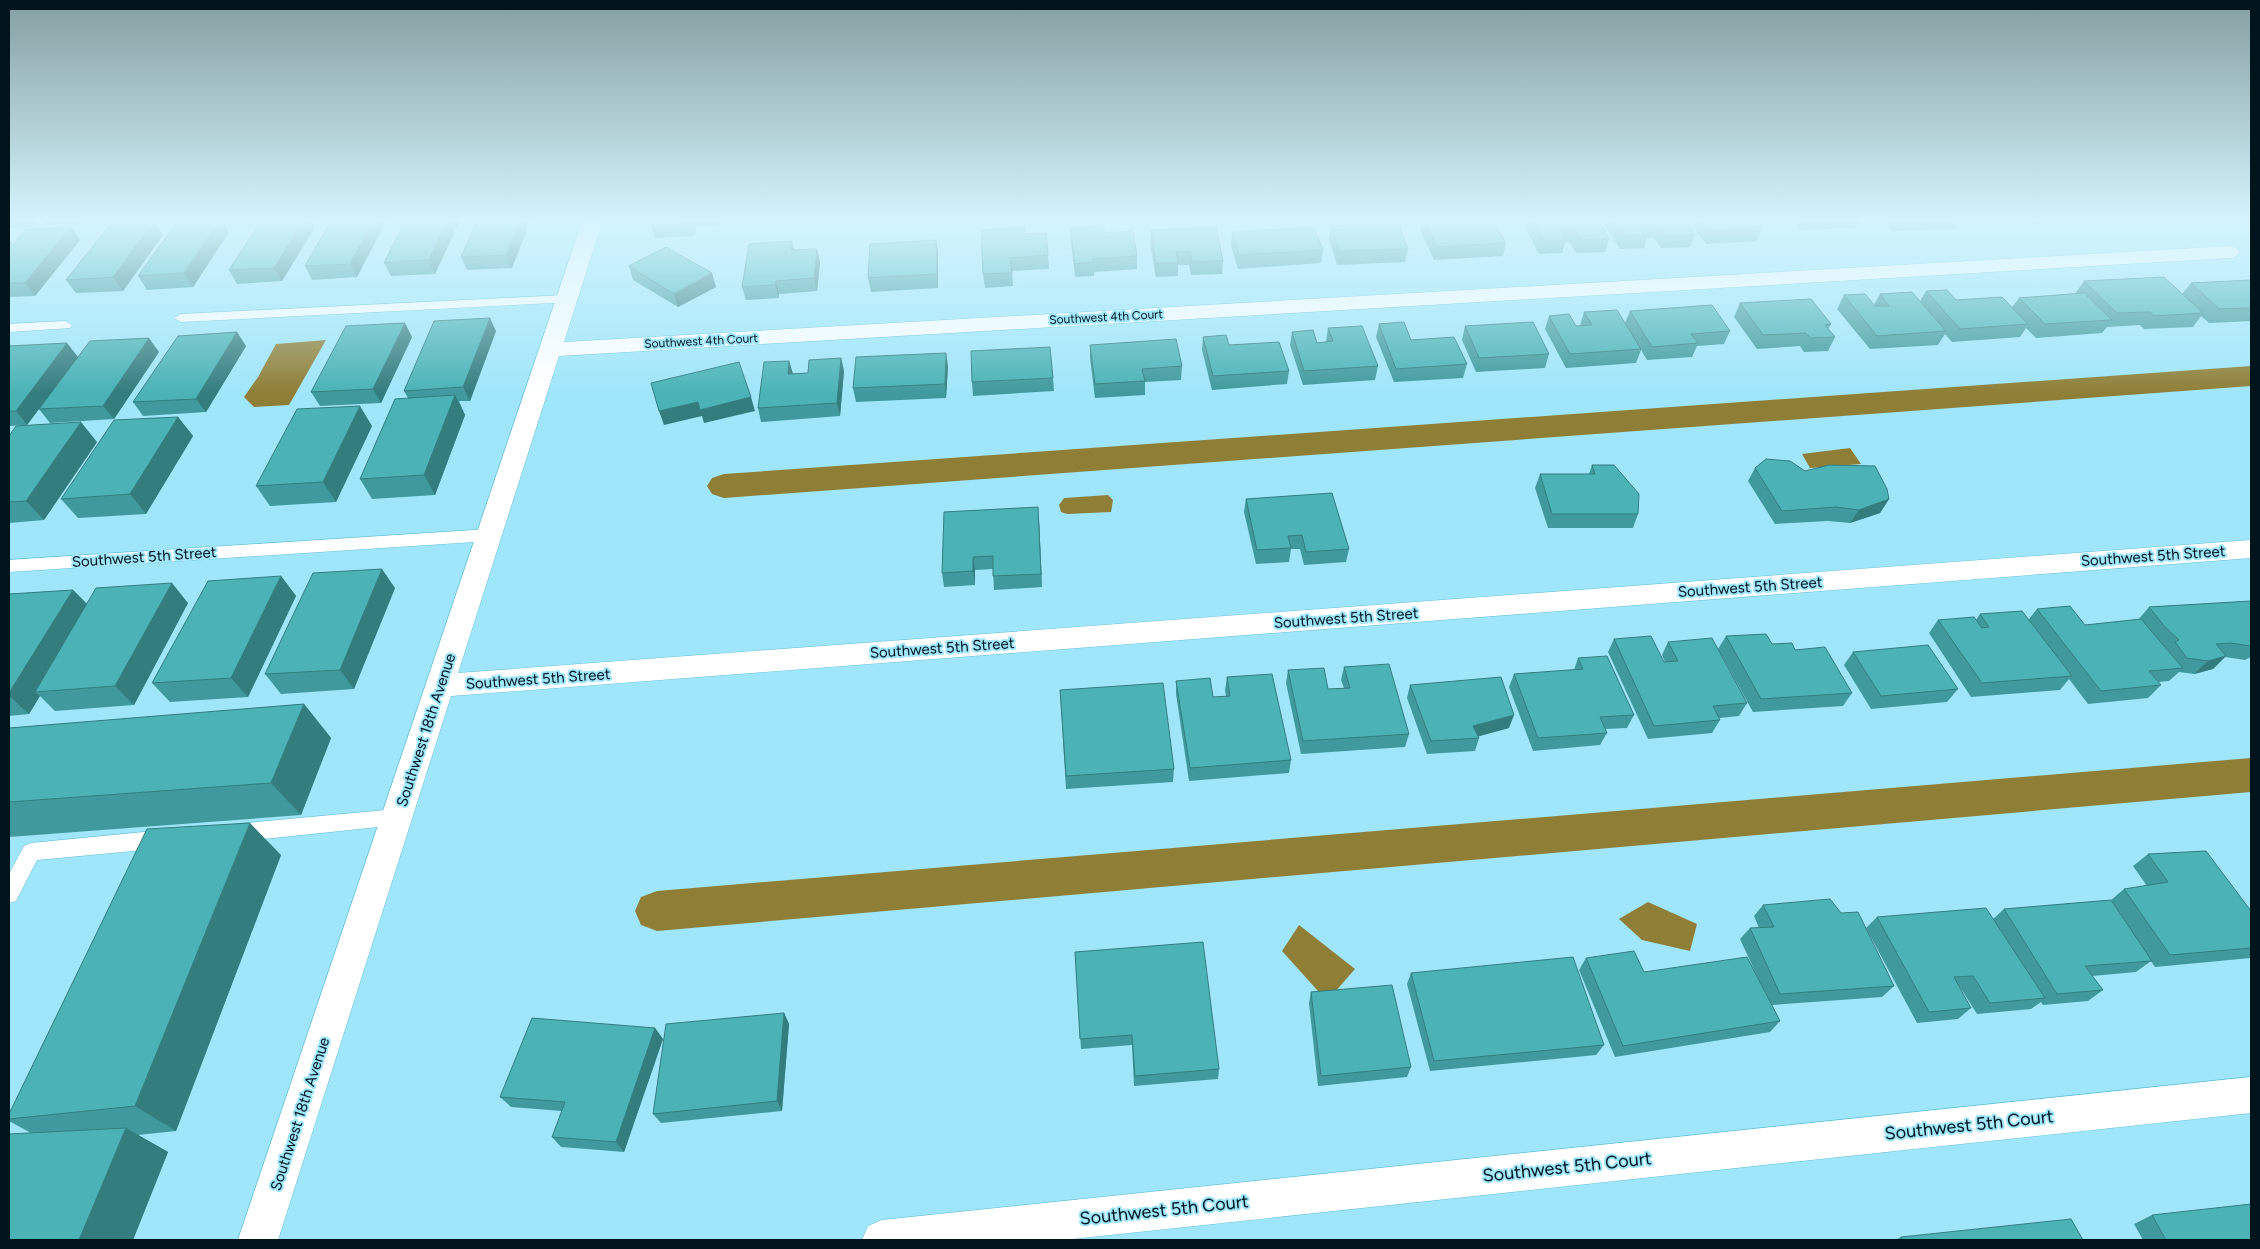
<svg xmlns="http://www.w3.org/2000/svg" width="2260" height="1249" viewBox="0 0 2260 1249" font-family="Figtree,sans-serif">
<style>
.water{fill:#8f7f36}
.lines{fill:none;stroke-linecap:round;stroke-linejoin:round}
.canal{fill:#8f7f36;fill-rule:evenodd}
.service-casing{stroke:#65c0d8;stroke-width:1}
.minor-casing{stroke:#65c0d8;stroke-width:1}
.service{fill:#fff;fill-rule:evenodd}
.minor{fill:#fff;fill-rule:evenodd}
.wall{fill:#409a9d}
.shaded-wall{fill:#347d7f}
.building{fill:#4bb3b6;stroke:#347d7f}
.labels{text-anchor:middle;stroke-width:4;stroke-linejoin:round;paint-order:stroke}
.far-street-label{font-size:12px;fill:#00141b;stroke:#a0e6fa}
.street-label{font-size:15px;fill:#00141b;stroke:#a0e6fa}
.near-street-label{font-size:18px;fill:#00141b;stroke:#a0e6fa}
</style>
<rect width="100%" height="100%" fill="#a0e6fa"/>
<g class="water">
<path d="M326,340l-37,65 -35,2 -10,-10 14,-20 18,-33z"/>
<path d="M1850,448l11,16 -51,4 -8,-14z"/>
<path d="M1108,495l5,5 -2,12 -44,2 -6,-2 -2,-7 5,-7z"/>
<path d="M1648,902l49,22 -7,27 -48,-11 -23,-21z"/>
<path d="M1299,925l56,44 -28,32 -45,-50z"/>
</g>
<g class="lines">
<g class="canal">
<path d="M2251,366v20l-1527,112 -12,-4 -5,-8 5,-8 12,-4z"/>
<path d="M2251,758v34l-1594,139 -16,-6 -6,-14 6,-14 16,-6z"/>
</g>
<defs>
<g id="service">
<path d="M567,295l7,4 -2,3 -391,20 -7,-4 7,-4z"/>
<path d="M65,321l7,4 -2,3 -61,4v-8z"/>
<path d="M490,529l6,2 2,4 -2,4 -6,2 -481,31v-12z"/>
<path d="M397,809l7,2 3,6 -3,6 -7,2 -161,17 -7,-3 -3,-6 3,-6 7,-3z"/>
<path d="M165,830l7,3 3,6 -3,6 -7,3 -128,12 -21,41 -7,2v-29l15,-28 7,-3z"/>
</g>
<g id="minor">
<path d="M583,219h20l-39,123 1666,-96 7,2 3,4 -3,4 -7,2 -1671,98 -101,317 1793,-133v18l-1800,138 -173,544h-40z"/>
<path d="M2251,1077v36l-1188,127h-201l6,-14 14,-6z"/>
</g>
</defs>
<use href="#service" class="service-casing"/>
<use href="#minor" class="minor-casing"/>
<use href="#service" class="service"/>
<use href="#minor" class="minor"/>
</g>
<g class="wall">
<path d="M9,219h28l-7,8 -21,1z"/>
<path d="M41,219h63l-3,4 -55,2z"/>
<path d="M122,219h55l-53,3z"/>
<path d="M197,219h19l-18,1z"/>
<path d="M406,219h53l1,1 -25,54 -44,2 -7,-13z"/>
<path d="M531,219l-19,49 -45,2 -6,-13z"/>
<path d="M652,219h69l-1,6 -24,1 -1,10 -40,2 -4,-13z"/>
<path d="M1423,219h47l1,2 35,22 -3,13 -69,4 -14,-30z"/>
<path d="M1521,219h77l11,20 -4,13 -29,1 -6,-11 -5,1 -3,10 -23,1z"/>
<path d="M1601,219h84l10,15 -5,13 -29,1 -7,-10h-7l-3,10 -24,1z"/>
<path d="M1687,219h68l7,8 -5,14 -51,3z"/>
<path d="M1792,219h68l-4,9 -56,2z"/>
<path d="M1881,219h80l-6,10 -63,2z"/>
<path d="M2006,219h38l-4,6z"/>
<path d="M2068,219h27l-3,4 -19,1z"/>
<path d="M385,223l-28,54 -45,3 -7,-14z"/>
<path d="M1331,226l77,23 -3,13 -68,3 -8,-26z"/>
<path d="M71,227l9,13 -45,56 -26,1v-48z"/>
<path d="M315,227l-33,54 -45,3 -8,-14z"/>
<path d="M1070,228l34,5 33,23v13l-43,3v4l-19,1 -4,-35z"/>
<path d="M1151,230l72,31 -1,13 -31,1 -2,-10h-11v11l-22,1 -6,-33z"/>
<path d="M229,232l-36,55 -46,3 -9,-14z"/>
<path d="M1232,232l91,18 -2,13 -83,6 -7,-24z"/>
<path d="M1025,234l23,21 1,14 -37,2 1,15 -28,2 -2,-14z"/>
<path d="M163,235l-40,56 -47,2 -10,-13z"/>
<path d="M936,240l2,13v35l-67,4 -3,-14z"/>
<path d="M817,249l3,13 -3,29 -38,3v4l-33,2 -4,-13 52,-37z"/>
<path d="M629,266l87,21 -38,20 -45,-27z"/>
<path d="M2251,280v41l-42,2 -8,-7 -8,11 -49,2 -4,-4 -33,2 -5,6 -66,5 -10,-10 -6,9 -68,5 -7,-8 -7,11 -68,4 -33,-40 7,-14 30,10 6,-11 40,7 6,-10 30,9 56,7 7,-9 56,-4 9,-13 98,13 9,-11z"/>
<path d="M1740,303l91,21 -3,5 7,8 -7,14 -24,1 -4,-6 -43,3 -23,-32z"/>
<path d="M1630,311l100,20 -6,13 -27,2 -5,11 -45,3 -6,-10 -5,13 -70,5 -21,-39 4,-13 27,10h4l4,-14 41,11z"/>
<path d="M1379,324l32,16 56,24 -4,14 -69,4 -18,-45z"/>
<path d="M1465,326l84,28 -4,14 -69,4 -14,-32z"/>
<path d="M1328,328l50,38 -3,14 -72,5 -13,-40 2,-13 25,11 9,-1z"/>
<path d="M496,331l-26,70h-11l6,14 -30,80 -63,4 -12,-20 48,-81 -4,-7z"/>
<path d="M412,337l-31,66 -61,3 -9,-14z"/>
<path d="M1203,337l86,34 -2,13 -75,6 -10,-40z"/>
<path d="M1090,345l92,21 -1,14 -36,2v13l-50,3 -5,-40z"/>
<path d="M9,346l69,11 -51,68 -18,1z"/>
<path d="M246,346l-40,66 -63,4 -10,-14z"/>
<path d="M159,352l-45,67 -64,4 -11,-14z"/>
<path d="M841,358l3,13 -4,45 -79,6 -3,-14 31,-47 4,13 15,-1z"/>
<path d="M948,366l-2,32 -90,4 -3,-14z"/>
<path d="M1053,378l1,13 -81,5 -1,-14z"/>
<path d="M178,417l15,19 -47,78 -68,4 -17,-19z"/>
<path d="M372,426l-36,76 -66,4 -14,-20z"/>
<path d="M9,436l88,6 -53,78 -35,3z"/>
<path d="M1592,465l46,49 -5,14h-85l-13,-40 5,-14h49z"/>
<path d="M1755,468l50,3 84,28 -9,14 -30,10 -22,-2 -53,3 -27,-43z"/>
<path d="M1246,499l103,50 -3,13 -42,3 -4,-16h-9l-2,13 -33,2 -12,-52z"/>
<path d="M1039,520l3,67 -48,3 -1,-21 -18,1v15l-31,2 -2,-14z"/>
<path d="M281,576l15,20 -48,101 -78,5 -18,-19z"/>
<path d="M395,588l-41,101 -73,5 -16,-20z"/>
<path d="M73,590l14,14 101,-1 -54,102 -79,6 -15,-15 -11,18 -20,2v-122z"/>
<path d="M2251,601v56l-6,3 -20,-3 -12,12 -19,5 -15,-2 -10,9 -11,1 3,3 -13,13 -60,6 -19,-25 -9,11 -89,7 -42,-64 9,-13h38l4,-6 49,5 8,-10 48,16 53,-5 11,-13z"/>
<path d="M1726,636l69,14 57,43 -9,13 -90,6 -35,-63z"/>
<path d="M1614,639l50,23h1l-3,-7 6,-13 79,61 -8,13 -20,2 1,2 -8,13 -64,6 -40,-87z"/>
<path d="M1853,652l105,37 -11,13 -76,7 -27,-44z"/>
<path d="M1578,658l56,57 -7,13 -22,1 2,4 -7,12 -67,6 -24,-64 5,-13 60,-4z"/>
<path d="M1344,667l65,67 -4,13 -104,7 -15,-71 2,-13 40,19 16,-1 -3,-8z"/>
<path d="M1227,677l64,83 -2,13 -100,8 -13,-87v-13l37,16 13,-1 -1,-6z"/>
<path d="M1410,685l99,43 -31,8 1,2 -4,13 -48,3 -20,-56z"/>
<path d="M1060,690l114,79 -1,13 -107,7z"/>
<path d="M304,704l27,34 -30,77 -292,22v-109z"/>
<path d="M2148,854l103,57v47l-96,9 -4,-6 -15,11 -44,4 11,14 -15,11 -45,4 -2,-3 -10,7 -54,5 -17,-27h-1l12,21 -13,11 -41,4 -51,-95 11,-11 116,2 11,-10 107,-9 13,-11 23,-3 -14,-20z"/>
<path d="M281,855l-105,276 -38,4 30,17 -35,88h-124l22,-107 -22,-12v-7z"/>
<path d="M1763,905l131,81 -12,11 -110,8 8,16 -10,11 -155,25 -36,-87 7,-12 58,14 114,6 -18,-39 10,-11h9l-5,-12z"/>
<path d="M1075,952l144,117 -1,10 -84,7 -2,-41 -51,4z"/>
<path d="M1411,973l193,72 -8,10 -166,16 -23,-87z"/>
<path d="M1311,992l100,75 -4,10 -89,9 -9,-83z"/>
<path d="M784,1013l5,11 -7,87 -121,12 -8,-9z"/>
<path d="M655,1028l8,11 -39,113 -63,-5 -9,-10 10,-26 -51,-4 -11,-10z"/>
<path d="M2152,1215l99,25h-108l-9,-16z"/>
<path d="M1901,1237l182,3h-188z"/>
</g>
<g class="shaded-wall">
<path d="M24,219h13l-7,8z"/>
<path d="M98,219h6l-3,4z"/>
<path d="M221,219l8,13 -36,55 -9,-14z"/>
<path d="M305,219h5l5,8 -33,54 -8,-13z"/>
<path d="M374,219h9l2,4 -28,54 -7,-13z"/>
<path d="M448,219h11l1,1 -25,54 -6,-14z"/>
<path d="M521,219h10l-19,49 -6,-13z"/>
<path d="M691,219h3l2,7 -1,10 -4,-14z"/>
<path d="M718,219h3l-1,6z"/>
<path d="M154,222l9,13 -40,56 -10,-14z"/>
<path d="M71,227l9,13 -45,56 -10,-13z"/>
<path d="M9,240l3,4 -3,3z"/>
<path d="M936,240l2,13v35l-1,-14z"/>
<path d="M792,241l3,13 -4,-4z"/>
<path d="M817,249l3,13 -3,29 -3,-13z"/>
<path d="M712,273l4,14 -38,20 -4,-13z"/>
<path d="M776,281l3,13v4l-4,-13z"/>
<path d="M490,318l6,13 -26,70 -7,-14z"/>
<path d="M405,323l7,14 -31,66 -8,-14z"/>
<path d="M237,332l9,14 -40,66 -10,-13z"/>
<path d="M149,338l10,14 -45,67 -11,-13z"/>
<path d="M67,343l11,14 -51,68 -11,-14z"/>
<path d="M946,353l2,13 -2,32 -1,-14z"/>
<path d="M841,358l3,13 -4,45 -3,-13z"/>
<path d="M789,361l4,13h-5z"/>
<path d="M455,395l10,20 -30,80 -11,-20z"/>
<path d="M751,397l4,14 -51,12 -2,-7 -38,9 -5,-14 39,-9z"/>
<path d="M360,406l12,20 -36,76 -13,-20z"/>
<path d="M178,417l15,19 -47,78 -16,-20z"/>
<path d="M81,422l16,20 -53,78 -18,-19z"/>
<path d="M1889,499l-9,14 -30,10 9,-13z"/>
<path d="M1038,507l1,13 3,67 -1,-13z"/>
<path d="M973,557l2,13v15l-2,-14z"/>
<path d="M382,569l13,19 -41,101 -14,-19z"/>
<path d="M281,576l15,20 -48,101 -17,-19z"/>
<path d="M172,583l16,20 -54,102 -19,-19z"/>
<path d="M73,590l19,19 -57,83 5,4 -11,18 -20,-18v-3z"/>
<path d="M2226,656l-13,13 -19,5 14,-13z"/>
<path d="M304,704l27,34 -30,77 -30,-32z"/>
<path d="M1514,715l-5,13 -40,11 4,-13z"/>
<path d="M250,823l31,32 -105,276 -41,-25z"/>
<path d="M784,1013l5,11 -7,87 -5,-10z"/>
<path d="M655,1028l8,11 -39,113 -8,-10z"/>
<path d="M126,1128l42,24 -35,88h-54z"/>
</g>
<g class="building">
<path d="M221,219l-37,54 -46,3 40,-55z"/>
<path d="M262,219h43l-31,49 -45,2z"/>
<path d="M332,219h42l-24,45 -45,2z"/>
<path d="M406,219h42l-19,41 -45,3z"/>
<path d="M478,219h43l-15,36 -45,2z"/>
<path d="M652,219h39v3l-40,3z"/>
<path d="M1424,219h46l1,2 22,-1 13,23 -69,4z"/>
<path d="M1532,219h66l11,20 -29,1 -6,-11 -14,1 6,10 -23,1z"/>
<path d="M1614,219h71l10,15 -30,1 -6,-10h-16l6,10 -25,1z"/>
<path d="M1702,219h53l7,8 -51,4z"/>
<path d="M154,222l-41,55 -47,3 44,-55z"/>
<path d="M1398,223l10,26 -69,2 -8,-25z"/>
<path d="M1104,226v7l29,-2 4,25 -44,3 1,3 -19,2 -5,-36z"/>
<path d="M71,227l-46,56h-16v-34l17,-20z"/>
<path d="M1024,227l1,7 21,-1 2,22 -38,3 2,15 -29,1 -2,-44z"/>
<path d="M1216,227l7,34 -31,1 -2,-10h-14l2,11 -22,1 -5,-34z"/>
<path d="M1314,227l9,23 -84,5 -7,-23z"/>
<path d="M936,240l1,34 -69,4 2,-34z"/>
<path d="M792,241l-1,9 26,-1 -3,29 -38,3 -1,4 -33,2 7,-43z"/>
<path d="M666,247l46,26 -38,21 -45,-28z"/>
<path d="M2164,277l39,36 -49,3 -4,-4 -33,1 -33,-32z"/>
<path d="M2251,280v28l-32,1 -28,-26z"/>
<path d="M1947,290l9,10 46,-3 26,27 -68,5 -34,-38z"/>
<path d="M1912,292l34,39 -69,5 -33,-41 21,-1 10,12h14l-9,-12z"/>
<path d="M2084,293l28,27 -67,4 -26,-26z"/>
<path d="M1811,299l20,25 -6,1 10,12 -24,1 -5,-5 -43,2 -23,-32z"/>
<path d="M1712,305l18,26 -39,3 7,9 -46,4 -22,-36z"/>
<path d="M1617,310l24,39 -71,5 -21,-38 20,-2 7,12 16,-1 -8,-13z"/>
<path d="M490,318l-27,69 -59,4 30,-70z"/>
<path d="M1404,322l7,18 43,-3 13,27 -71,5 -17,-45z"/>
<path d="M1533,322l16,32 -70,4 -14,-32z"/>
<path d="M405,323l-32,66 -62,3 35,-66z"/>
<path d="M1362,326l16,40 -74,5 -12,-39 21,-2 4,13 16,-2 -5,-13z"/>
<path d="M237,332l-41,67 -63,3 45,-66z"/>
<path d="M1226,335l3,10 50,-3 10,29 -76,5 -10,-39z"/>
<path d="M149,338l-46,68 -64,3 51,-68z"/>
<path d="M1176,339l6,27 -40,3 3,12 -50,3 -5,-39z"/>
<path d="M67,343l-51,68h-7v-65z"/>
<path d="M1050,347l3,31 -81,4 -1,-31z"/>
<path d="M946,353l-1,31 -92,4 3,-31z"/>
<path d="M841,358l-4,45 -79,5 6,-46 25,-1 -1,13 20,-1 1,-13z"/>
<path d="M739,362l12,35 -51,13 -2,-8 -39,9 -8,-28z"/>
<path d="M455,395l-31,80 -64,4 35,-80z"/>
<path d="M360,406l-37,76 -67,4 41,-77z"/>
<path d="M178,417l-48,77 -69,5 53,-79z"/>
<path d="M81,422l-55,79 -17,1v-66l7,-10z"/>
<path d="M1766,459l24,2 15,10 24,-6 46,1 12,23 2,10 -30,11 -23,-3 -54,4 -27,-43z"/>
<path d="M1592,465h22l25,29 -1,20h-86l-12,-40h55z"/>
<path d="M1332,493l17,56 -43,3 -4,-17 -14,1 3,12 -34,2 -11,-51z"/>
<path d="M1038,507l3,67 -48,2v-20l-20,1v14l-31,2 2,-61z"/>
<path d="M382,569l-42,101 -75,4 48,-101z"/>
<path d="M281,576l-50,102 -79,5 56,-102z"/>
<path d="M172,583l-57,103 -80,6 61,-104z"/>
<path d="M73,590l-64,103v-99z"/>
<path d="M2251,601v45l-20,-3 -15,1 10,12 -18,5 -21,-3 -12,-16 4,-2 -14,-13 -16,-20z"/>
<path d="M2070,606l15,19 56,-6 42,49 -34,3 12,14 -60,6 -64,-82z"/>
<path d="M2022,611l50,65 -90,7 -44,-63 36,-3 8,11 7,-1 -9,-13z"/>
<path d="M1766,634l6,10 20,-1 3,7 30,-3 27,46 -91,6 -35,-63z"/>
<path d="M1651,636l13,26 14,-1 -10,-19 44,-4 35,65 -34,3 7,14 -66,6 -40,-87z"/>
<path d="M1928,645l30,44 -77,7 -28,-44z"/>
<path d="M1607,656l27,59 -34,2 7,16 -69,5 -24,-64 69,-5 -5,-11z"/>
<path d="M1389,664l20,70 -106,7 -15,-71 36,-2 4,21 22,-1 -6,-21z"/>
<path d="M1272,674l19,86 -101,8 -14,-87 34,-3 3,19 17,-1 -3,-19z"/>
<path d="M1501,677l13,38 -41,11 6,12 -48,3 -21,-56z"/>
<path d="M1163,683l11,86 -108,7 -6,-86z"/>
<path d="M304,704l-33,79 -262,19v-74z"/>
<path d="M250,823l-115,283 -126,13v-5l138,-285z"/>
<path d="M2206,851l45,60v37l-81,7 -46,-66 44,-7 -20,-28z"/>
<path d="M1830,899l11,14 17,-1 36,74 -114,8 -30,-66 24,-1 -11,-22z"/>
<path d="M2111,900l41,61 -67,5 18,24 -46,4 -53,-85z"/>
<path d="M1986,908l59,90 -55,5 -17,-27 -19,1 17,31 -42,4 -52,-95z"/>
<path d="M1203,942l16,127 -84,7 -3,-41 -52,4 -5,-87z"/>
<path d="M1634,951l10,21 103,-15 33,64 -157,25 -37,-88z"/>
<path d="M1573,957l31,88 -170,16 -23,-88z"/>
<path d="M1392,985l19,82 -90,9 -10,-84z"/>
<path d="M784,1013l-7,88 -124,13 13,-90z"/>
<path d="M532,1018l123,10 -39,114 -64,-5 13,-35 -65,-5z"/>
<path d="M126,1128l-47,112h-70v-106z"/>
<path d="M2251,1204v36h-85l-14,-25z"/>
<path d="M2071,1219l12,21h-181l-1,-3z"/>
</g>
<linearGradient id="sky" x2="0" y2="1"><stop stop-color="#849fa1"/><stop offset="0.56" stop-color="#d4f4fd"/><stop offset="1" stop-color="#d4f4fd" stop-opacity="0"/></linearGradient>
<rect width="2260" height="393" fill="url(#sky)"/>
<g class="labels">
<g class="far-street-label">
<text transform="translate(1106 317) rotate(-3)" y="4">Southwest 4th Court</text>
<text transform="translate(701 341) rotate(-3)" y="4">Southwest 4th Court</text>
</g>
<g class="street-label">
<text transform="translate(2153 556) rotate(-4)" y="5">Southwest 5th Street</text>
<text transform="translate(144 557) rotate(-4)" y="5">Southwest 5th Street</text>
<text transform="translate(1750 587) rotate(-4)" y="5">Southwest 5th Street</text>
<text transform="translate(1346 618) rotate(-4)" y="5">Southwest 5th Street</text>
<text transform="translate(942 648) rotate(-4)" y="5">Southwest 5th Street</text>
<text transform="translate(538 679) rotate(-4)" y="5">Southwest 5th Street</text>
<text transform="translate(426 730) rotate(-72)" y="5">Southwest 18th Avenue</text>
<text transform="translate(300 1114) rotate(-72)" y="5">Southwest 18th Avenue</text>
</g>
<g class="near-street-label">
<text transform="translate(1969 1125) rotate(-6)" y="6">Southwest 5th Court</text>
<text transform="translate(1567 1167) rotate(-6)" y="6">Southwest 5th Court</text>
<text transform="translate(1164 1210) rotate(-6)" y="6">Southwest 5th Court</text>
</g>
</g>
<rect width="2260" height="1249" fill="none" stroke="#00141b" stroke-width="20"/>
</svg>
